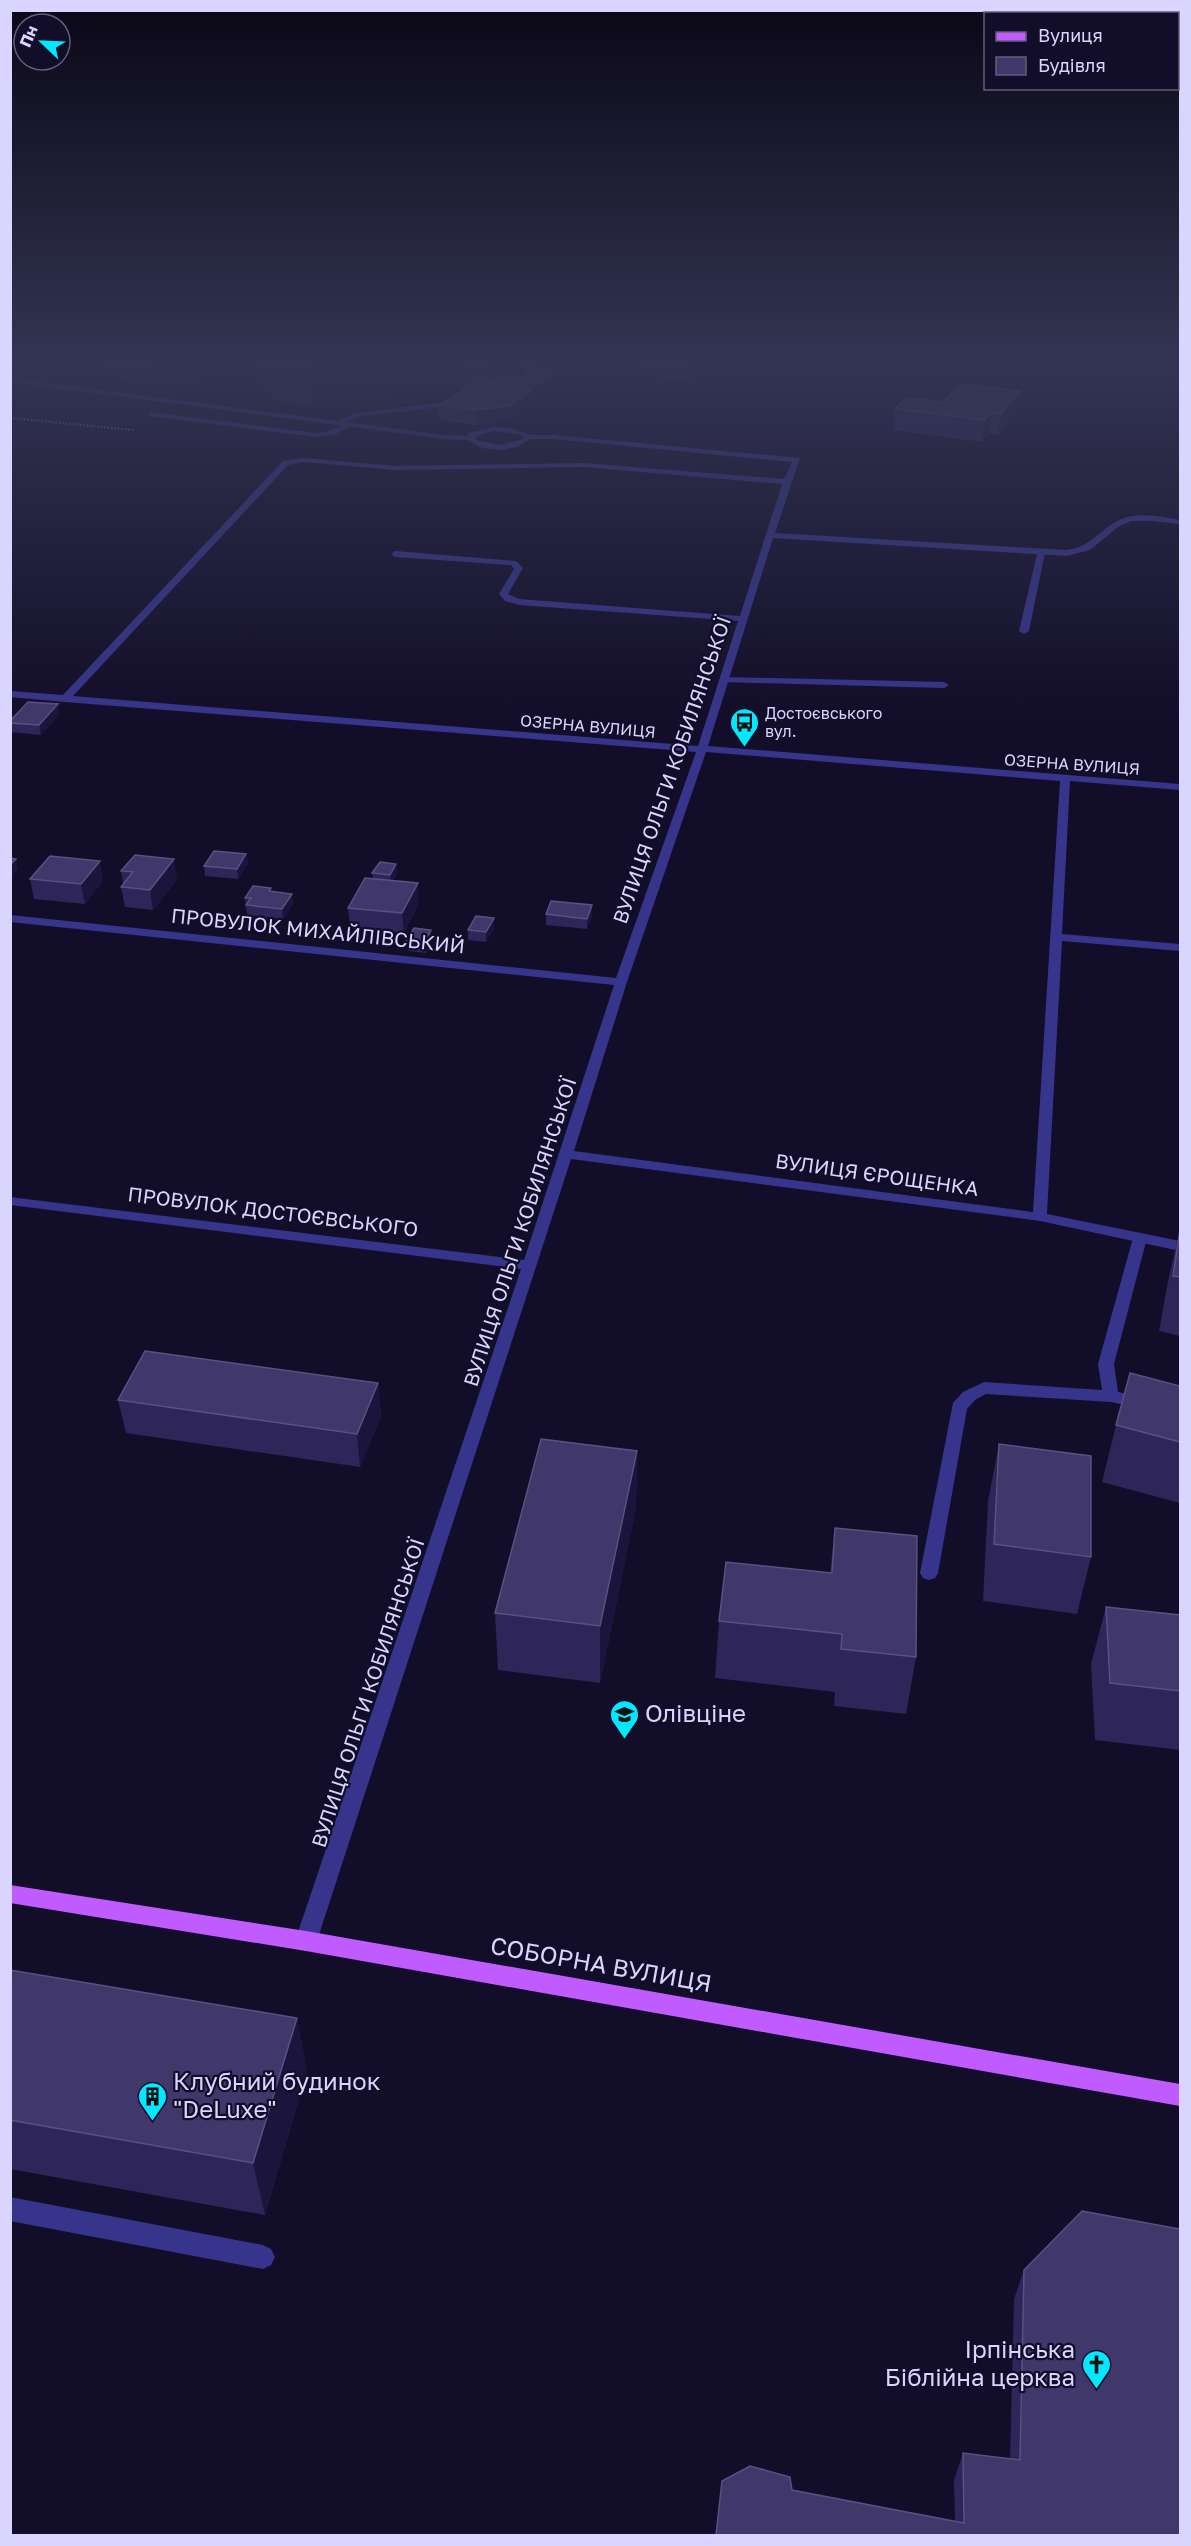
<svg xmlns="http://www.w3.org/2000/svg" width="1191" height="2546" viewBox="0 0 1191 2546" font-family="'Golos Text',sans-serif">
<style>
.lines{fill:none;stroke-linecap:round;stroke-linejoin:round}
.path{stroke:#25c3b7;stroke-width:2;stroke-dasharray:1.5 2;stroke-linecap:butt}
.lane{fill:#37358b;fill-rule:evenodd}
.street{fill:#37358b;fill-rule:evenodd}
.primary{fill:#c05cff;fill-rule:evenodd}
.wall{fill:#2e2558}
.shaded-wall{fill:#1b143d}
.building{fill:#40386a;stroke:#585181;stroke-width:1.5}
.labels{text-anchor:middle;stroke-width:4.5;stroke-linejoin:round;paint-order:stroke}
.far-poi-label{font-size:16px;fill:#d9d5ff;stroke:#120d28;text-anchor:start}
.far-street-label{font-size:16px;fill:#d9d5ff;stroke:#120d28}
.street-label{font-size:20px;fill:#d9d5ff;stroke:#120d28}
.near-poi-label{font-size:24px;fill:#d9d5ff;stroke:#120d28;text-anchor:start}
.near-street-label{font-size:24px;fill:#d9d5ff;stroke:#120d28}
</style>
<rect width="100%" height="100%" fill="#120d28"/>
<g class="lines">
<path class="path" d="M10,418l124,12"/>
<g class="lane">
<path d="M439,403l3,4 -85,10 -19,8 -4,-2 21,-10z"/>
<path d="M151,412l164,21 14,-2 19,-8 4,2 -18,10 -19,2 -167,-21z"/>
<path d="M1038,550l7,2 -16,79 -5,3 -5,-3z"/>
<path d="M724,677l220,5 5,3 -5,3 -223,-6v-4z"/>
<path d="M1140,1233l7,5 -33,126 4,28 62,13v12l-69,-15 -125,-8 -11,6 -8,9 -29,164 -3,5 -6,2 -6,-2 -3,-5 33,-170 10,-11 21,-10 118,8 -4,-26 35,-126z"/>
<path d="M10,2197l253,48 8,4 4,8 -4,8 -8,4 -253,-48z"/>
</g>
<path class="street" d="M10,378l434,57 24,1 1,-3 25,-6 17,1 18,7h25l246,23 -25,75 292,17c20,-3 28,-14 44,-25 21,-15 46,-9 69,-5v4l-28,-3h-21l-13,6 -28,23 -23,6 -294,-18 -65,208 472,38v6l-110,-9 -8,153 118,10v7l-118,-10 -15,273 133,27v10l-140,-30 -469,-62 -254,782 -4,7 -7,3 -7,-3 -4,-7 226,-672 -511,-64v-8l514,63 90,-275 -604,-63v-7l606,63 80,-226 -631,-50 -55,-5v-6l53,4 220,-234 20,-3 93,8 187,-3 201,16 8,-17 -238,-23h-24l-13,8 -18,3 -17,-2 -14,-8 -24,-1 -434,-57zM494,431l28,4 1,4 -24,6 -23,-5v-4zM303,462l93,8 187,-3 199,17 -42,132 -221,-17 -11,-5 15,-26 -7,-7 -121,-10 -4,3 4,3 116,8 3,4 -15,25 6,7 14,4 219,16 -40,125 -625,-50 215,-231zM706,752l354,29 -27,431 -459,-61 53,-169z"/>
<path class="primary" d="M10,1885l296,46 874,153v22l-874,-155 -296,-48z"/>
</g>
<g class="wall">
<path d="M10,364h37l-30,3 -7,-1z"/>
<path d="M106,364h96l2,17 -46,5 -38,-5z"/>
<path d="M252,364h273v3l31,4v14l-24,16v4l-23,16 -33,4 -37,-5v-15l28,-18 -155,18 -35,-4 -24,-26z"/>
<path d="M637,364h100l-1,11 -45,6 -35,-4z"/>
<path d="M895,409l122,3 -19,23 -10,-1 -6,8 -88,-12z"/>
<path d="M60,714l-19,21 -31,-3v-11z"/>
<path d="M246,854l2,9 -10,16 -33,-3 -1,-10z"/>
<path d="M396,864l1,10 -4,6 26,23 -15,30 -54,-5 -2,-20 25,-29 -1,-6z"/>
<path d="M121,871l56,8 -24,31 -28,-3 -4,-20 2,-3z"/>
<path d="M30,879l73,2 -18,23 -51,-5z"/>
<path d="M271,888v4l21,2 1,10 -10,15 -36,-4 -2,-17z"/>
<path d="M592,905v11l-5,13 -41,-4v-11z"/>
<path d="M494,918v10l-8,14 -18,-2v-10z"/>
<path d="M407,940h25l-6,13 -18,-2z"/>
<path d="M1180,1229v107l-21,-5 9,-50z"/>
<path d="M378,1383l3,33 -21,51 -234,-34 -8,-33z"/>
<path d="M1180,1386v117l-78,-21 14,-57z"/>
<path d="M999,1444l92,113 -14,57 -94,-13 5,-100z"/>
<path d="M637,1451l-1,57 -36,175 -102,-13 -3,-57z"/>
<path d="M835,1528l81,129 -10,57 -72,-8 1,-14 -120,-14 4,-57 111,-48z"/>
<path d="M1106,1607l74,8v135l-85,-10 -4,-76z"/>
<path d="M10,1970l287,48 10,54 -42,143 -255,-46z"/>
<path d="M1024,2270l156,265h-464l76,-45 163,32 -1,-42 9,-27 47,6 4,-160z"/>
</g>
<g class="shaded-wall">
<path d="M17,364h30l-30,3z"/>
<path d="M155,364h47l2,17 -46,5z"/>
<path d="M309,364h154l1,23 -152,18z"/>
<path d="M490,364h35l1,27 -35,4z"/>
<path d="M691,364h46l-1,11 -45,6z"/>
<path d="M556,371v14l-24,16v4l-23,16 -33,4 -1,-15 52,-20z"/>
<path d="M1020,391l-3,21 -19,23 3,-21z"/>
<path d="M991,413l-3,21 -6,8 3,-22z"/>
<path d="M58,704l2,10 -19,21 -2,-10z"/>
<path d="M246,854l2,9 -10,16 -1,-10z"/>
<path d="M16,859l2,10 -8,8v-12z"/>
<path d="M174,859l3,20 -24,31 -3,-20z"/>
<path d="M100,861l3,20 -18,23 -4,-20z"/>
<path d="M396,864l1,10 -7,11v-10z"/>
<path d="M418,883l1,20 -15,30 -2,-20z"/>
<path d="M292,894l1,10 -10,15 -1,-10z"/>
<path d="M592,905v11l-5,13v-10z"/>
<path d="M494,918v10l-8,14v-10z"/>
<path d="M431,930l1,10 -6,13 -1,-11z"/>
<path d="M378,1383l3,33 -21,51 -3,-33z"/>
<path d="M637,1451l-1,57 -36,175v-57z"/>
<path d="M297,2018l10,54 -42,143 -12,-52z"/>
</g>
<g class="building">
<path d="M525,367l31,4 -29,19 4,1 -22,15 -34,4 -36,-5 37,-23 49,-5z"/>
<path d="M960,384l60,7 -19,23 -10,-1 -6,7 -90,-11 12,-11 36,4z"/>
<path d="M28,702l30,2 -19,21 -29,-2v-2z"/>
<path d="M214,851l32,3 -9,15 -33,-3z"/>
<path d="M135,855l39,4 -24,31 -29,-3 12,-15 -12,-1z"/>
<path d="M50,856l50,5 -19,23 -51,-5z"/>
<path d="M10,858l6,1 -6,6z"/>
<path d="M380,862l16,2 -6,11 -18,-2z"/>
<path d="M365,878l53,5 -16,30 -54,-5z"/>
<path d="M253,886l18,2 -2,3 23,3 -10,15 -36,-4 5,-7h-6z"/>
<path d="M551,901l41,4 -5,14 -41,-5z"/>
<path d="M476,916l18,2 -8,14 -18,-2z"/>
<path d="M414,928l17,2 -6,12 -18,-2z"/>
<path d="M1180,1230v47l-7,-1z"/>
<path d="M145,1351l233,32 -21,51 -239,-34z"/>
<path d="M1130,1373l50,13v56l-64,-17z"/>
<path d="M541,1439l96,12 -37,175 -105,-13z"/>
<path d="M999,1444l92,12v101l-97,-13z"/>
<path d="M835,1528l82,8 -1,121 -75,-8 1,-15 -123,-13 7,-59 106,11z"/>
<path d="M1106,1607l74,8v76l-70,-8z"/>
<path d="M10,1970l287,48 -44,145 -243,-43z"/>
<path d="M1082,2211l98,18v306h-464l6,-54 28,-15 40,11 2,13 172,33 -1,-70 57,7 4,-190z"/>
</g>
<linearGradient id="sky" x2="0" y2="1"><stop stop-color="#0a0716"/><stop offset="0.5" stop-color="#333553"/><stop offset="1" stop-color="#333553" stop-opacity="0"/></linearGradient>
<rect width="1191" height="721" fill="url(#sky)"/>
<defs>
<symbol id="bus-pin" viewBox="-11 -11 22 30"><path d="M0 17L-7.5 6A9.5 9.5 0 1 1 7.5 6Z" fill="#01e9ff" stroke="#120d28"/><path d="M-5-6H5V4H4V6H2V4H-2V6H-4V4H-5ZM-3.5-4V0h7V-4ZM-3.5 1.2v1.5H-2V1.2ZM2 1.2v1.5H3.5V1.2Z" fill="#111"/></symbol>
<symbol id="school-pin" viewBox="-11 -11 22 30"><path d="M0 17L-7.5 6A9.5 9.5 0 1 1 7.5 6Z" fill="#01e9ff" stroke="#120d28"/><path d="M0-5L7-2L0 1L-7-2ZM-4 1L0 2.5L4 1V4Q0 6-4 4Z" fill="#111"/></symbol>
<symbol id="building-pin" viewBox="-11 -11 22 30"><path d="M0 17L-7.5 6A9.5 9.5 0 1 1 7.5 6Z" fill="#01e9ff" stroke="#120d28"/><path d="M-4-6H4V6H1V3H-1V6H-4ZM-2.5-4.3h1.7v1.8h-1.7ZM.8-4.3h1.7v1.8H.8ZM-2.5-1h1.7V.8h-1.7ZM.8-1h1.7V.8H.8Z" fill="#111"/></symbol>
<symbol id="church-pin" viewBox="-11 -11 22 30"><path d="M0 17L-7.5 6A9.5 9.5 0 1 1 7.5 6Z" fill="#01e9ff" stroke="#120d28"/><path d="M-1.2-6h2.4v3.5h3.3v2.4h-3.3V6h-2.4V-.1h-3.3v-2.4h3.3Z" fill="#111"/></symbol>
</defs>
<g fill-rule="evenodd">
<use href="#bus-pin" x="728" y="706" width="33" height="45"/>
<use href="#school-pin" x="608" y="1698" width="33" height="45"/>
<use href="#building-pin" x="136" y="2080" width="33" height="45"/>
<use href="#church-pin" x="1080" y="2348" width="33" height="45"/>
</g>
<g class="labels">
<g class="far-poi-label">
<text x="765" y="719">Достоєвського<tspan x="765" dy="18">вул.</tspan></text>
</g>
<g class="far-street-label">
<text transform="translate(588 726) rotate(5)" y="6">ОЗЕРНА ВУЛИЦЯ</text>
<text transform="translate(1072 764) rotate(4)" y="6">ОЗЕРНА ВУЛИЦЯ</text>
</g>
<g class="street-label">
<text transform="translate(672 770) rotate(-71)" y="7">ВУЛИЦЯ ОЛЬГИ КОБИЛЯНСЬКОЇ</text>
<text transform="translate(318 931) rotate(6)" y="7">ПРОВУЛОК МИХАЙЛІВСЬКИЙ</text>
<text transform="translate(877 1175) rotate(8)" y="7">ВУЛИЦЯ ЄРОЩЕНКА</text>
<text transform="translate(273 1212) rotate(7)" y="7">ПРОВУЛОК ДОСТОЄВСЬКОГО</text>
<text transform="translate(520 1232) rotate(-72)" y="7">ВУЛИЦЯ ОЛЬГИ КОБИЛЯНСЬКОЇ</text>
<text transform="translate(368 1693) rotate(-72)" y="7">ВУЛИЦЯ ОЛЬГИ КОБИЛЯНСЬКОЇ</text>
</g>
<g class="near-poi-label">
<text x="645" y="1722">Олівціне</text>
<text x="173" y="2090">Клубний будинок<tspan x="173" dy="28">"DeLuxe"</tspan></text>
<text x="1075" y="2358" text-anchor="end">Ірпінська<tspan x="1075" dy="28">Біблійна церква</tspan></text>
</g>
<g class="near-street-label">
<text transform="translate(601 1965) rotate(10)" y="8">СОБОРНА ВУЛИЦЯ</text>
</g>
</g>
<rect width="1191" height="2546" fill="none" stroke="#d9d5ff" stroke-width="24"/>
<rect x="984" y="12" width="195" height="78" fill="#120d28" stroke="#625d7e" stroke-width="1.5"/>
<rect x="996" y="32" width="30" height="9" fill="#c05cff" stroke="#625d7e" stroke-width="1.5"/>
<text x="1038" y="42" font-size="18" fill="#d9d5ff">Вулиця</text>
<rect x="996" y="57" width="30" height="18" fill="#40386a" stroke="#625d7e" stroke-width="1.5"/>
<text x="1038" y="72" font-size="18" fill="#d9d5ff">Будівля</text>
<g transform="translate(42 42) rotate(293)"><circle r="28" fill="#120d28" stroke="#625d7e" stroke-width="1.5"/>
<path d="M0-4.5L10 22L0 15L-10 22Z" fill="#01e9ff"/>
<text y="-9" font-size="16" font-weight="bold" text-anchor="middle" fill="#d9d5ff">Пн</text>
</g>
</svg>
